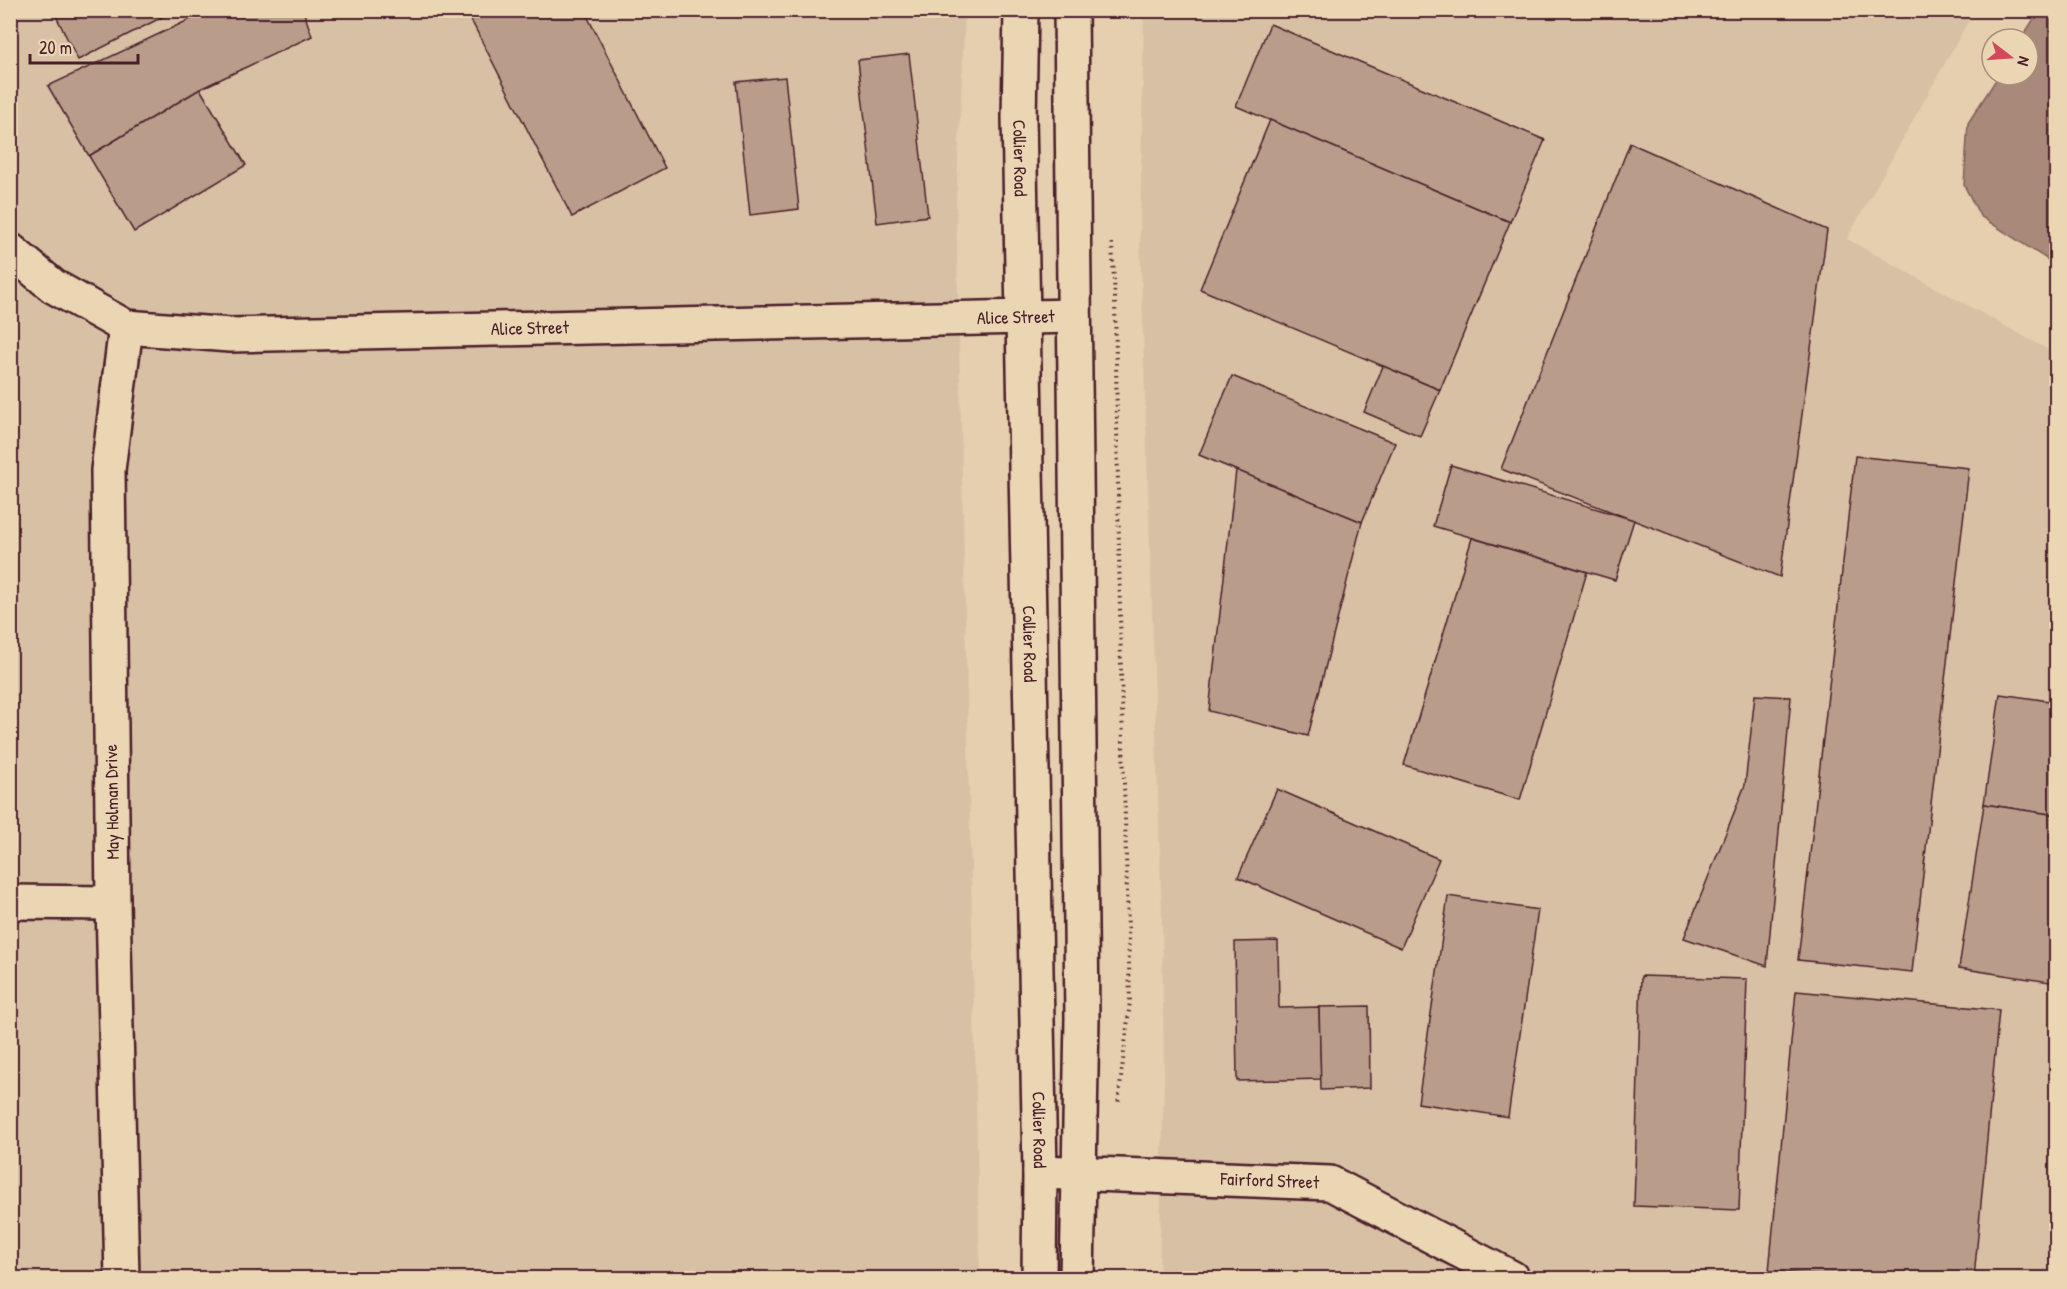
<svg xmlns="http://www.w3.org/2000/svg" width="2067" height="1289" viewBox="0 0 2067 1289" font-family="'Patrick Hand',sans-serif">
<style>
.built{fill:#d8c0a4}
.water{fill:#a8897a;stroke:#825f5a;stroke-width:1.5}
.building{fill:#b99d8a;stroke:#4a1f2b;stroke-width:1.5}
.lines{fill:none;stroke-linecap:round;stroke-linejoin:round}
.minor-casing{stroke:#4a1f2b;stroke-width:38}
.major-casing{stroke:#4a1f2b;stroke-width:38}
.path{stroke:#4a1f2b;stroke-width:4;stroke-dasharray:1.5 4.5;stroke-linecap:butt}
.minor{stroke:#ebd6b4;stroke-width:33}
.major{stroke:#ebd6b4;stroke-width:33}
.labels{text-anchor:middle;stroke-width:6;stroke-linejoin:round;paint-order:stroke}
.street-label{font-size:18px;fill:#4a1f2b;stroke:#ebd6b4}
</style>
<rect width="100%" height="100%" fill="#e5cfaf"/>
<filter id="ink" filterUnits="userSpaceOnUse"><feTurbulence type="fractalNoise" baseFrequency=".0167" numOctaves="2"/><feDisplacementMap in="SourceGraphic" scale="12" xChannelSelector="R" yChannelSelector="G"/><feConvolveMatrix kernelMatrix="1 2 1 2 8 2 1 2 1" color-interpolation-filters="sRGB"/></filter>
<g filter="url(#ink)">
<g class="built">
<path d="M10,11h955l-9,194 24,1073h-969z"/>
<path d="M1144,11h830l-127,228 209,115v924h-897l5,-199 -2,-160 -22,-682z"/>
</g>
<path class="water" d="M2039,11h17v254l-76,-49 -16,-31 4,-62 31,-48h29v-36h-7z"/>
<g class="building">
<path d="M53,10h123l-98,50z"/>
<path d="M210,10h93l9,26 -112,53 -111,67 -41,-70z"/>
<path d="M466,10h118l81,158 -93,49z"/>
<path d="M1270,24l275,116 -35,82 -274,-116z"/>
<path d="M909,54l19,162 -51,7 -19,-163z"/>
<path d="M785,77l14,132 -49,6 -14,-133z"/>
<path d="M200,89l46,76 -112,67 -45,-76z"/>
<path d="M1270,120l240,102 -70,168 -240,-101z"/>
<path d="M1630,143l197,87 -47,347 -279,-108z"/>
<path d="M1383,366l57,24 -20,46 -56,-24z"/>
<path d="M1232,376l163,67 -33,79 -163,-67z"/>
<path d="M1855,456l114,12 -57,504 -114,-12z"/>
<path d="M1451,465l183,55 -19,60 -182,-54z"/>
<path d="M1236,470l126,52 -54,214 -99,-25z"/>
<path d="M1472,538l115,34 -67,228 -116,-35z"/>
<path d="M2000,694l56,8v113l-72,-11z"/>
<path d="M1755,695l36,2 -24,269 -83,-28 61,-153z"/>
<path d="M1277,789l162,70 -38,89 -163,-71z"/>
<path d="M1984,804l72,11v168l-97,-15z"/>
<path d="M1448,896l90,14 -30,207 -90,-14z"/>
<path d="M1278,941l1,67 40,-1 2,72 -84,2 -2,-139z"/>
<path d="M1641,976l106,3 -8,231 -105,-4z"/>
<path d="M1796,991l203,19 -25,268h-127l-78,-7z"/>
<path d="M1369,1006l1,82 -49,2 -2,-83z"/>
</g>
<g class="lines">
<defs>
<g id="minor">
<path id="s1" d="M10,250l43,36 73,41 104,8 844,-19"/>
<path d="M10,902l103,1"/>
<path id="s2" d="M1040,1172l290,11 182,95"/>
<path d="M122,1278l-9,-375 -5,-433 18,-143"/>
</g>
<g id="major">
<path id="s3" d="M1021,10l-2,107 21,1055 -1,106"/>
<path d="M1071,10l11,1008 -5,260"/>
</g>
</defs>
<use href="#minor" class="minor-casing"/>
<use href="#major" class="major-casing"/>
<path class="path" d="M1112,243l3,55 6,373 9,330 -12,103"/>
<use href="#minor" class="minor"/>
<use href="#major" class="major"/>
</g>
</g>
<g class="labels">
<g class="street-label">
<text dy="6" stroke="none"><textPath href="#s3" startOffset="148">Collier Road</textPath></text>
<text dy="6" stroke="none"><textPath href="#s1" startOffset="1030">Alice Street</textPath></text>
<text dy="6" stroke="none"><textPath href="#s1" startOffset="544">Alice Street</textPath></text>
<text dy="6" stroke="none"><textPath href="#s3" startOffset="634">Collier Road</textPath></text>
<text transform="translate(112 802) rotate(-91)" y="6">May Holman Drive</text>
<text dy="6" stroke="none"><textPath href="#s3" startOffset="1120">Collier Road</textPath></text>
<text dy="6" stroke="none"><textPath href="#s2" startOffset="230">Fairford Street</textPath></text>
</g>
</g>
<rect width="2067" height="1289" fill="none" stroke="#ebd6b4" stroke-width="36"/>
<rect x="18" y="18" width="2031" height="1253" fill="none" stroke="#4a1f2b" stroke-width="2" filter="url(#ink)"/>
<g transform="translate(2010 57) rotate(107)"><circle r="28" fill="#ebd6b4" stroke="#ab8d7d" stroke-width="1.5"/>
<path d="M0-4.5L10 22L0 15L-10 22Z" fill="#d1495b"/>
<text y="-9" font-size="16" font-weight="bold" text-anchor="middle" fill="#4a1f2b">N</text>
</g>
<path d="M30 54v9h108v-9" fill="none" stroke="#4a1f2b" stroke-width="3"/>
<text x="39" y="54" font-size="18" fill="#4a1f2b" stroke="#ebd6b4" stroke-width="4.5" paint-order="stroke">20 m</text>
</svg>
